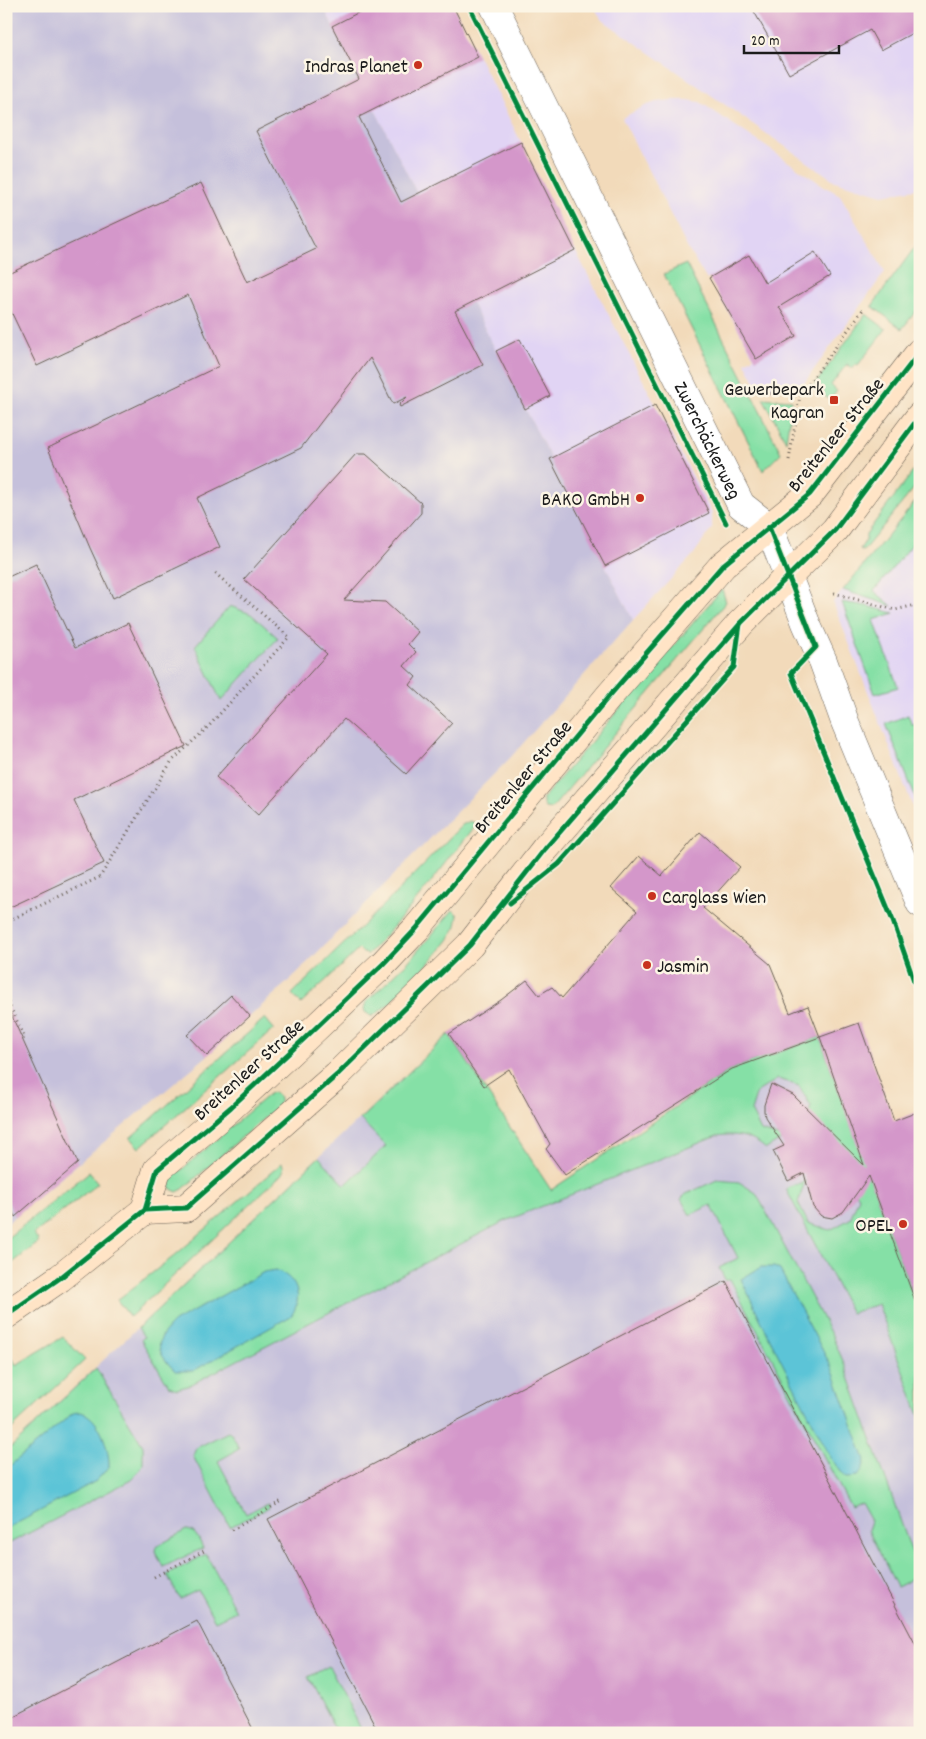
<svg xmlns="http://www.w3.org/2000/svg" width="926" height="1739" viewBox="0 0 926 1739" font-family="Dekko,sans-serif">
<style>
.built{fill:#e1d4f4}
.industrial{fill:#c5c0db}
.green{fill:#85e0a6;stroke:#507e61}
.water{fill:#5bc4d7;stroke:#3c707a}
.building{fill:#d497ca}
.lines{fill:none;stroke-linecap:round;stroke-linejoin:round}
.street-casing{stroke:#675e53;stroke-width:29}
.secondary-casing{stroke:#675e53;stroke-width:29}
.path{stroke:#675e53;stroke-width:3;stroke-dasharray:1 4;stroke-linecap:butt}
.street{stroke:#fff;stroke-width:28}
.secondary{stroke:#ffe4c6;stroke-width:28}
.cycleway-casing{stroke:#fcf5e5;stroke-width:8}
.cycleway{stroke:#00873e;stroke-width:5}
.poi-dot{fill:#c8321e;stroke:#fcf5e5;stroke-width:2}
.labels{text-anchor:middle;stroke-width:5;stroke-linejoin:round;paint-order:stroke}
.poi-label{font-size:20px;fill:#1c1c1c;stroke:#fcf5e5;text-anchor:end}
.street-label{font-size:20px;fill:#1c1c1c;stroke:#fcf5e5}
</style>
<rect width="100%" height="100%" fill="#fcf5e5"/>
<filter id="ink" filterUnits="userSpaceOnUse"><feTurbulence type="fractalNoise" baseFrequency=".02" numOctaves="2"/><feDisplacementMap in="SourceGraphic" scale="10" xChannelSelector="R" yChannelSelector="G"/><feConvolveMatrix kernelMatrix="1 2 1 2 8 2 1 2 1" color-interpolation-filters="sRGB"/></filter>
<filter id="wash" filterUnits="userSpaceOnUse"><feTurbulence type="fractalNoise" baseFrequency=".0096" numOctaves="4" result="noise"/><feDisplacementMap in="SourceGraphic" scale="20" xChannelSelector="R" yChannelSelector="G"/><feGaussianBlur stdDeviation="1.12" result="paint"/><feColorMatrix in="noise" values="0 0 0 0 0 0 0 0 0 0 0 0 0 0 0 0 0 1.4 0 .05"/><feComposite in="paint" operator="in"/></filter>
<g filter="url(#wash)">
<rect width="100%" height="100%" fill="#f2daba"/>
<g class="built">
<path d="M323,6h130l122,244 137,263v15l-19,27 -60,65 -137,-269z"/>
<path d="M594,6h326v182l-37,7 -48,-14 -234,-162z"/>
<path d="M672,100h16l12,2 124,84 16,9 45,77 -86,118 -41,-2 -13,-26 9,-5 -45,-79 -2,2 -19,-31 -66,-131 23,-12 11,-4z"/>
<path d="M920,496v329l-87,-223z"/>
</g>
<g class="industrial">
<path d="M6,6h317l173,345 137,269 -123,138 -215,217 -88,81 -201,168z"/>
<path d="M449,1034l102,156 181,-121 88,-32 34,97 66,180v419h-914v-281z"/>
</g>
<g class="green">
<path d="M920,240v66l-18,23 -30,-23z"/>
<path d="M686,264l95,189 -18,18 -99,-197z"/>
<path d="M866,314l20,15 -28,36 -2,-1 -4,4 -5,-4 -16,21 6,6 -7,9 -17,-13z"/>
<path d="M763,398l29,2 -6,41z"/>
<path d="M915,469l5,3v9l-57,70 -3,-2 6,-9v-6z"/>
<path d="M920,496v39l-46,56 18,15 -49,-16z"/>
<path d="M722,589l4,13 -172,204 -3,3 -6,-1 -2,-4v-6z"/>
<path d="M842,602l25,4 27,7 -20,7 24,67 -23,7z"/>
<path d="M230,606l21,8 27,24 -57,63 -26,-55z"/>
<path d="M908,715l4,10 8,-2v21l-2,1 2,5v59l-34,-85z"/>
<path d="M470,821l7,3c-35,44 -69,89 -109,130l-5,-1 -4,-4 -58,55 -9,-10 95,-92 75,-77z"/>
<path d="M453,910l5,5c-1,6 -2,13 -5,18 -9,15 -67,80 -82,83l-6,-4 -1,-3 2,-7 42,-40z"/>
<path d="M265,1018l9,11 -135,119 -9,-10z"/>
<path d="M449,1034l102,156 181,-121 88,-32 34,97 66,180v104l-42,-114 -27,9 -65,-124 19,-8 -7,22 10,20 22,7 20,-11 9,-22 -12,-21 -42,-50 6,-20 -12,-20 -21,-7 -21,13 -6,19 10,20 23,7 -18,11c-15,-13 -30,-16 -49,-13l-214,86 -315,164 -11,3 -8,-3 -28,-46 3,-3 -6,-9 181,-171 26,28 41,-39 -26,-27z"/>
<path d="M274,1092c6,3 8,9 4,14l-95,83 -6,3 -6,-3 -1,-5 2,-6 97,-84z"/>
<path d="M282,1163c2,5 2,8 -1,12l-151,142 -13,-17 56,-43z"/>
<path d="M89,1172l9,11 -64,51 4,6v3l-32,25v-29z"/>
<path d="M717,1180l22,2 17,11 76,143 12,27 72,201c1,13 -8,18 -19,23l-29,-57 3,-9 -10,-18 -10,5 -121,-229 -4,2 -7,-13 19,-10 -27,-53 -21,10 -9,-16 5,-5z"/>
<path d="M63,1337l22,23 -79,74v-75l4,-2 3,2 3,6z"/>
<path d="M96,1368l47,78v19l-6,9 -6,6 -125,65v-93z"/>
<path d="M228,1432l4,2 7,15 -21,12 28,53 21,-11 2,4 -39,20 -37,-71 3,-8z"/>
<path d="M186,1530c10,0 13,10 17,18l-40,19 -8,-16 1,-4z"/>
<path d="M206,1554l30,57 -21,10 -17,-31 -18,9 -13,-24z"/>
<path d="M329,1666l34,67h-26l-29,-56z"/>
</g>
<g class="water">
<path d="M761,1267h13l6,3 52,98 33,92c-3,13 -5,18 -19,18l-14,-18 -61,-119 -30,-62z"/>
<path d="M275,1270c22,7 29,28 16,46l-98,55h-18c-19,-20 -22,-29 -1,-49l90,-50z"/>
<path d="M79,1412c20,2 31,38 30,55l-13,14 -90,48v-60l67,-56z"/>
</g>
<g id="blocks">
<g class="building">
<path d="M371,6h82l25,51 -119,60 42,85 120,-60 54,108 -120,61 28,54 -83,42 -1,-2 8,-8 -14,7 -23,-46 -69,90 -104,50 23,49 -107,51 -23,-50 -42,-100 171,-82 -31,-71 -151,71 -31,-65v-27l195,-91 46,99 69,-33 -60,-118 103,-52 -27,-53z"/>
<path d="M751,6h169v23l-39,21 -11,-20 -81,44z"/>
<path d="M815,252l15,24 -51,31 17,29 -40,23 -47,-81 40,-23 16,28z"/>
<path d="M520,339l30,57 -25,13 -29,-58z"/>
<path d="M655,405l54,108 -104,53 -55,-107z"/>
<path d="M356,454h10l55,49v10l-77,87 41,2 33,30 -10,12 8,8 -12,14 12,11 -6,8 42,38 -46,51 -62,-55 -86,96 -42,-38 111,-123 -83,-75z"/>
<path d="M36,564l39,84 53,-25 58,123 -112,54 30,63 -98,46v-331z"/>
<path d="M700,832l40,35 -37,41 67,56 20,49 18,-7 12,31 -88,32 -167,106 -19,-26 4,-5 -41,-75 -25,17 -35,-52 52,-34 26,-20 12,15 13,-8 10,11 75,-87 -26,-23 28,-32 23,20z"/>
<path d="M231,995l19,21 -43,40 -20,-21z"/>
<path d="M6,1003l72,160 -63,54 -9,-20z"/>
<path d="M859,1023l35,98 26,-10v195h-3l-48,-130 -26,36 -11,6 -11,-2 -8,-9 -9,-34 -16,8 -15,-30 11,-5 -19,-29 -1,-6v-6l7,-21 22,11 71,70 -44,-128z"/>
<path d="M726,1281l194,372v80h-541l-111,-214z"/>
<path d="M197,1621l58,112h-249v-13z"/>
</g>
</g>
</g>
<g filter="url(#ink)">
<use href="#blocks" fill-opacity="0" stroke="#675e53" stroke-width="1"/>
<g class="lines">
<defs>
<g id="street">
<path id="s1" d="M494,6l247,499 28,22 37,96 17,38 22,61 75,181"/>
</g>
<g id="secondary">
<path d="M145,1210l41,-2 151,-133 133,-130 75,-96 196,-226 94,-93 85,-114"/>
<path d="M6,1315l54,-37 85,-68 12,-40 74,-63 74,-69 78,-74 33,-35 194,-234 113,-130 87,-71 110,-142"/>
</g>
</defs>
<use href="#street" class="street-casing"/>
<use href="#secondary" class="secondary-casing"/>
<g class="path">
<path d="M755,392l45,4"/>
<path d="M789,460l11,-64 64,-88"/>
<path d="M834,593l61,17 21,-5"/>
<path d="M6,925l4,-5 90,-43 71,-115 37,-35 81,-90 -74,-64"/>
<path d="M6,998l19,40 -3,1"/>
<path d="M232,1530l50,-29"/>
<path d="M154,1577l50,-26"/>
</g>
<use href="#street" class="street"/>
<use href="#secondary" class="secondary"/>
<defs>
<g id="cycleway">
<path d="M469,6l257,517"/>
<path d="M769,527l47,120 -25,26 102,248 27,77"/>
<path d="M510,903l49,-39 175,-197 6,-43"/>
<path d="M145,1210l41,-2 151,-133 133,-130 75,-96 196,-226 94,-93 85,-114"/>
<path d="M6,1315l54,-37 85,-68 12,-40 74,-63 74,-69 78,-74 33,-35 194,-234 113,-130 87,-71 110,-142"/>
</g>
</defs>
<use href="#cycleway" class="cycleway-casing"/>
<use href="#cycleway" class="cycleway"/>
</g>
</g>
<g class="poi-dot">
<circle cx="418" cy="65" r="5"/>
<rect x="829" y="395" width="10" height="10" rx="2.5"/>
<circle cx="640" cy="498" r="5"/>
<circle cx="652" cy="896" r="5"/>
<circle cx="647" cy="965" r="5"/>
<circle cx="903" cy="1224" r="5"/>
</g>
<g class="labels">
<g class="poi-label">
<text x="408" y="72">Indras Planet</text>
<text x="824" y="395">Gewerbepark<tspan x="824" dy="23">Kagran</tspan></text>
<text x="630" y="505">BAKO GmbH</text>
<text x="662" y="903" text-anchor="start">Carglass Wien</text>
<text x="657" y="972" text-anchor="start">Jasmin</text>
<text x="893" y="1231">OPEL</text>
</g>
<g class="street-label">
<text transform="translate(835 434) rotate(-51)" y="7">Breitenleer Straße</text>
<text dy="7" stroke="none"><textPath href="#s1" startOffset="484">Zwerchäckerweg</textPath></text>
<text transform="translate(522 776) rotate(-50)" y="7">Breitenleer Straße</text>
<text transform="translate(248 1069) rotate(-42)" y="7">Breitenleer Straße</text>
</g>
</g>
<rect width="926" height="1739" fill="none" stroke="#fcf5e5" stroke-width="25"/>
<path d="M744 45v8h95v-8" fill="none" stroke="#1c1c1c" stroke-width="2.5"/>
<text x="751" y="45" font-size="15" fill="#1c1c1c" stroke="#fcf5e5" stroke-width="4" paint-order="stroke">20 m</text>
</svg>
